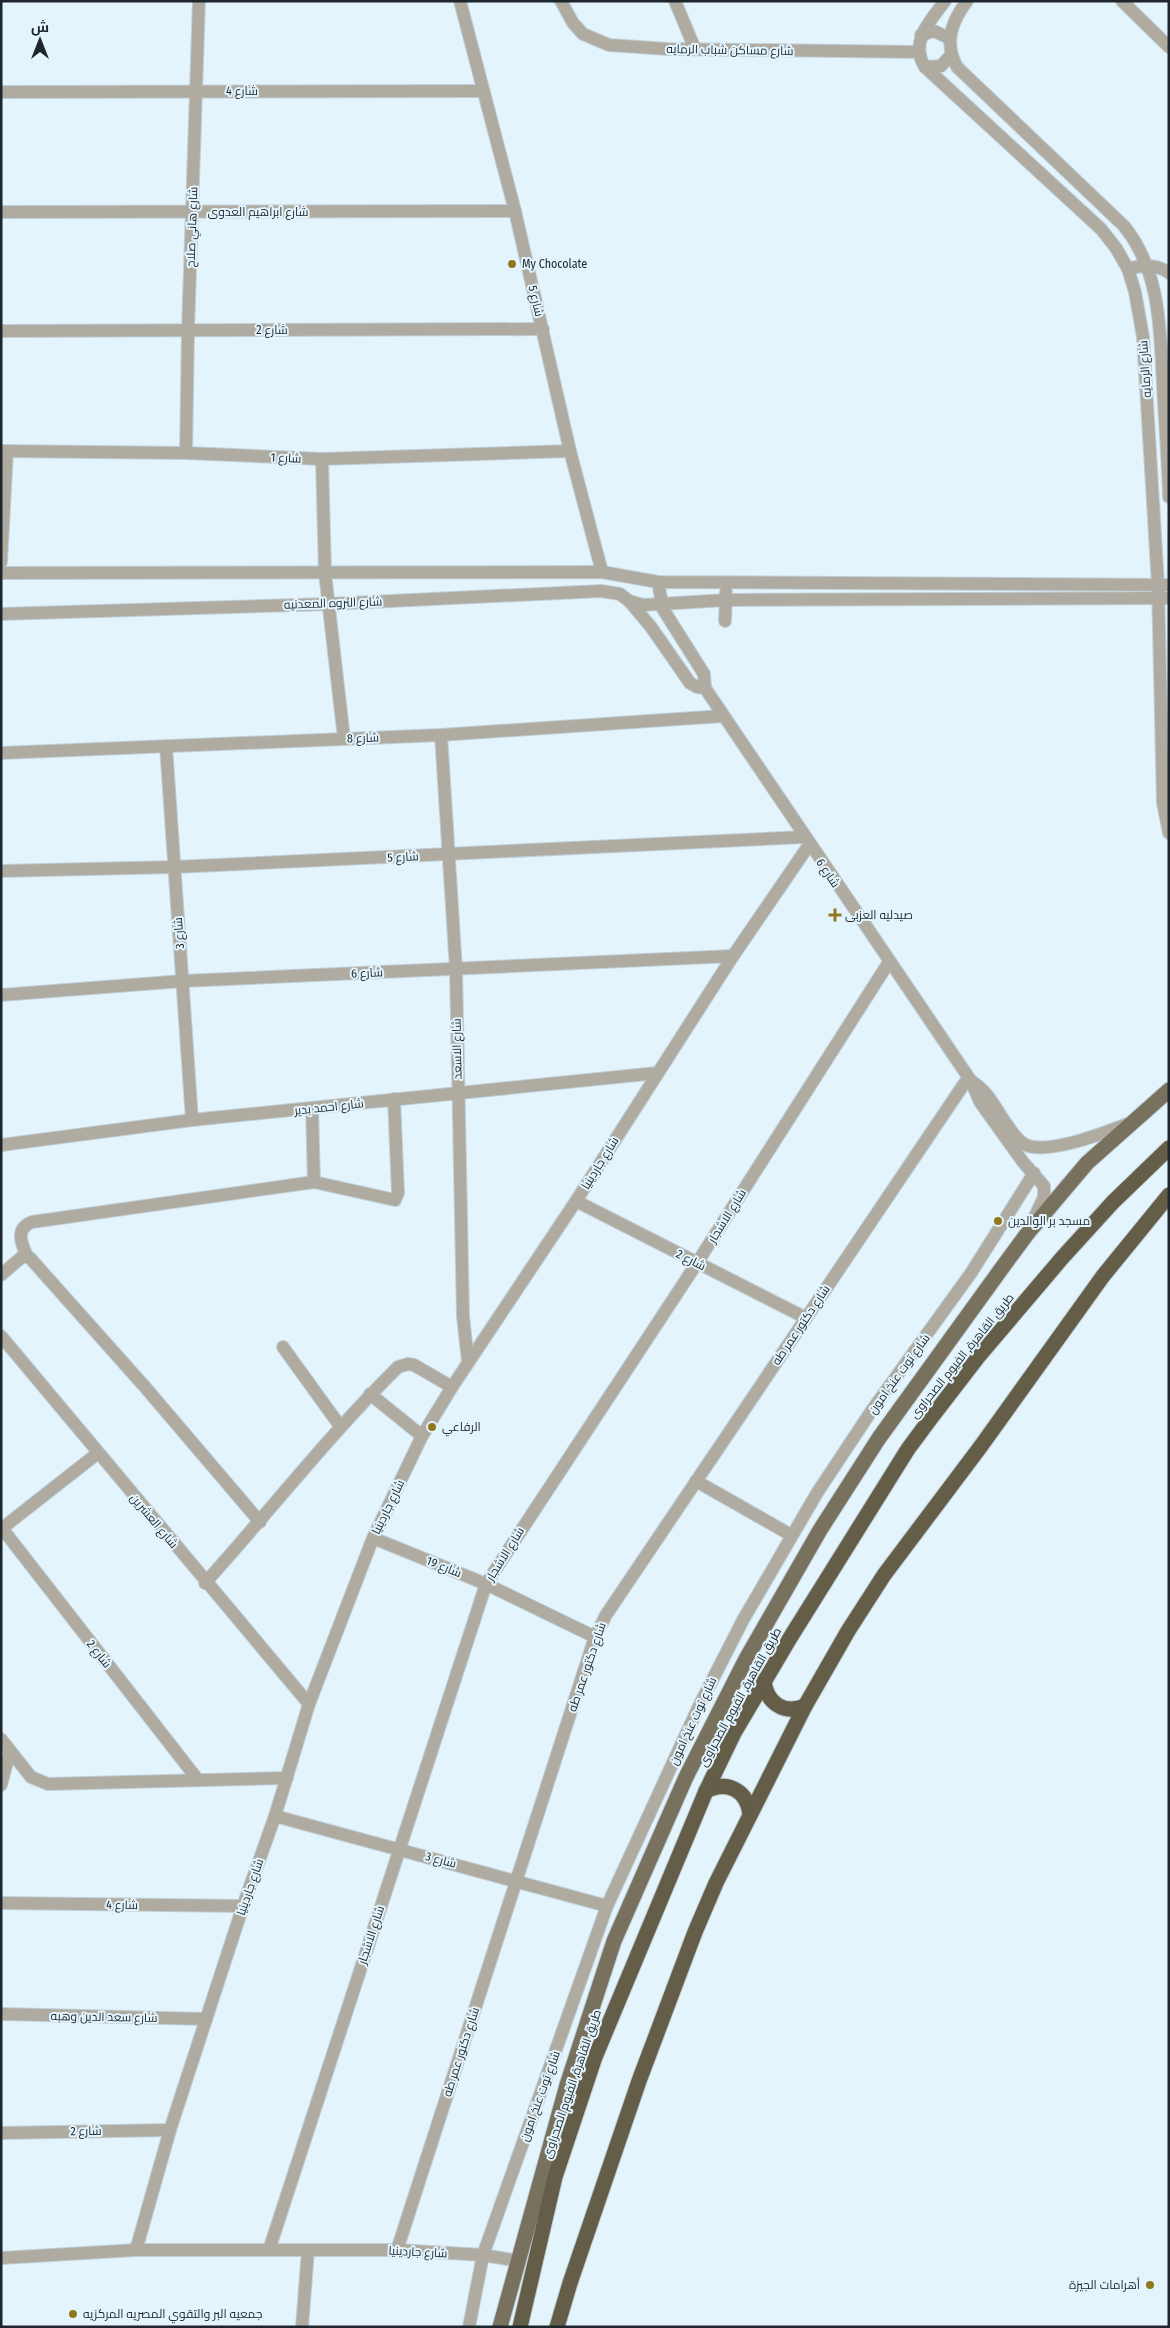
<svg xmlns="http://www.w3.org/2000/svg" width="1170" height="2328" viewBox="0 0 1170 2328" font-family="'Fira Sans Condensed',Cairo,sans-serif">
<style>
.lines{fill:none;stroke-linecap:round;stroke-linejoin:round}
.minor-casing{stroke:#c0cfd7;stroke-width:14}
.major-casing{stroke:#c0cfd7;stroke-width:17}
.highway-casing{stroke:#c0cfd7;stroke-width:17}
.minor{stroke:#afaba1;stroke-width:12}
.major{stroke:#78715e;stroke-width:15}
.highway{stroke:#645d47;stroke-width:15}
.poi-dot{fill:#91781e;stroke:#e4f4fd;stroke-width:2}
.labels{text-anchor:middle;stroke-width:4;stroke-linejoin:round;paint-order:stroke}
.street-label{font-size:12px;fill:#1c262b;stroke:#e4f4fd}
.poi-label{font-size:12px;fill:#1c262b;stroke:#e4f4fd;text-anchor:start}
</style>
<rect width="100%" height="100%" fill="#e4f4fd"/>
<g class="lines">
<defs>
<g id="minor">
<path d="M460,1l55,210 55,240 32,121"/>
<path d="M561,1l12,22 10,11 26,11 59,4 251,3"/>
<path d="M675,1l20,48"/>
<path d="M945,1c-15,20 -36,41 -20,66l176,162 15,19 12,21 7,23 8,45 15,248 5,218 6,30"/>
<path d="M967,1c-16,21 -23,42 -10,66l167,159c37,46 36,104 39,160 2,37 5,74 6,111"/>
<path d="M1122,1l47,46"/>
<path d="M921,35l13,-4 15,7"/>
<path d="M925,67l16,-1 10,-11"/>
<path d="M1,92l482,-1"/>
<path d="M1,212l514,-1"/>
<path d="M1128,269c14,-4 29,-5 41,4"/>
<path d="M1,331l542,-2"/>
<path d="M1,451l185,2 136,6 248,-8"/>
<path d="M186,453l2,-123 11,-329"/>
<path d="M322,459l3,114 19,166"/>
<path d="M1,562l6,-111"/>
<path d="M1,573l601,-1 56,10 511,3"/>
<path d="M658,582l5,27 41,65 1,14 266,393 9,21 43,60 21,24v11l-15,32"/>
<path d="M630,602l21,25 39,56 7,4 8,1"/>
<path d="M1,614l328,-10 272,-13 19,3 9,7 14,4 83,-5 443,-2"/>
<path d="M725,621l1,-29"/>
<path d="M441,735l15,234 7,347 5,46"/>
<path d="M166,746l26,374"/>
<path d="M1,753l440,-18 282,-19"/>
<path d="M1,871l174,-4 629,-30"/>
<path d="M1,995l182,-14 550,-25"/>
<path d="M971,1081c16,9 24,26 34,41 6,8 11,18 21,23 23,10 80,-13 104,-22"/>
<path d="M312,1108l2,74"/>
<path d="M1,1145l191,-25 465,-47"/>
<path d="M576,1201l230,117"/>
<path d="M27,1256c-6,-13 -12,-27 5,-34l282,-40 81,18 3,-7 -4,-94"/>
<path d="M1,1275l22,-19 7,2 115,129 115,135"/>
<path d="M1,1336l308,368"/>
<path d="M283,1347l57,79"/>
<path d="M370,1394l52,42"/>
<path d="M696,1481l95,54"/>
<path d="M1,1527l197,253"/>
<path d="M1,1529l97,-76"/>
<path d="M373,1538l113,46 109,53"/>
<path d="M205,1583c65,-72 124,-148 193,-216l10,-3 6,1 38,22"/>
<path d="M1,1739l30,38 17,7 239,-6"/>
<path d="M1,1785l9,-34"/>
<path d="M275,1816l332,90"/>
<path d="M1,1903l242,3"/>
<path d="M1,2014l205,5"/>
<path d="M1,2133l169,-3"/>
<path d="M136,2250l34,-120 73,-224 32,-90 34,-112 64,-166 49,-102 30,-49 124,-186 157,-245 76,-111"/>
<path d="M269,2250l217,-666 211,-321 192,-301"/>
<path d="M397,2250l198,-613 11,-22 362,-537"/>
<path d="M1,2258l135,-8h261l86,5 36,6"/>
<path d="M302,2327l6,-77"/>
<path d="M469,2327l14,-72 124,-349 92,-200 44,-86 74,-127 55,-83 99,-137 63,-100"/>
</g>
<path id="major" d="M500,2327l67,-242 47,-144 72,-164 60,-118 74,-129 59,-92 120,-166 28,-38 60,-71 82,-73"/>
<g id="highway">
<path d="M764,1680c2,23 20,35 41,26"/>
<path d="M706,1791c21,-11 41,-1 44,23"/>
<path d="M520,2327l35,-150 40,-120 111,-266 28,-58 56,-95 118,-189 23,-31 47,-61 84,-99 51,-56 56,-54"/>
<path d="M557,2327l13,-44 69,-202 56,-149 21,-49 89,-177 43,-75 36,-56 97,-129 122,-170 66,-81"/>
</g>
</defs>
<use href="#minor" class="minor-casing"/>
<use href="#major" class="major-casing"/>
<use href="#highway" class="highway-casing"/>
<use href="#minor" class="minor"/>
<use href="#major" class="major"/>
<use href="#highway" class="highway"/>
</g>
<g class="poi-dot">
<circle cx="512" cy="264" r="5"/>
<path d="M832.5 907.5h5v5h5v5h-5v5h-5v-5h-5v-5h5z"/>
<circle cx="998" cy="1221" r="5"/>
<circle cx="432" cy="1427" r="5"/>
<circle cx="1150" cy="2285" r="5"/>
<circle cx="73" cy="2314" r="5"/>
</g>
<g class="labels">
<g class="street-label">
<text transform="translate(730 50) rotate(1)" y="4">شارع مساكن شباب الرمايه</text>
<text x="242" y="95">شارع 4</text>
<text x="258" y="216">شارع ابراهيم العدوى</text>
<text transform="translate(192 227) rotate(-88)" y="4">شارع هاني صلاح</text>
<text transform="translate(536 301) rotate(77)" y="4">شارع 5</text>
<text x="272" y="334">شارع 2</text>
<text transform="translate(1145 369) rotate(-94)" y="4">شارع الرمايه</text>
<text transform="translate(286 458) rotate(3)" y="4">شارع 1</text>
<text transform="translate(333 603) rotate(-2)" y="4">شارع الثروه المعدنيه</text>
<text transform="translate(363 738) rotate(-2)" y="4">شارع 8</text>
<text transform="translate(403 857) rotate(-3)" y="4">شارع 5</text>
<text transform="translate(828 873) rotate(56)" y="4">شارع 6</text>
<text transform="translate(179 933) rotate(-94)" y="4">شارع 3</text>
<text transform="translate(367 973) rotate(-3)" y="4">شارع 6</text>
<text transform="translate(457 1049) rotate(-91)" y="4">شارع الاسعد</text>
<text transform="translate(329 1107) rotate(-6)" y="4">شارع احمد بدير</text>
<text transform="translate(600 1163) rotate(-58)" y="4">شارع جاردينيا</text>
<text transform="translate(727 1216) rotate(-58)" y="4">شارع الاشجار</text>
<text transform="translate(691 1260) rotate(27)" y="4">شارع 2</text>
<text transform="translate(801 1325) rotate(-56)" y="4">شارع دكتور عمر طه</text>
<text transform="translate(962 1356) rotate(-51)" y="4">طريق القاهرة, الفيوم الصحراوى</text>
<text transform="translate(899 1374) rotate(-54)" y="4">شارع توت عنخ امون</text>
<text transform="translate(388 1507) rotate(-64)" y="4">شارع جاردينيا</text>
<text transform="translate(154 1521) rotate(50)" y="4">شارع العشرين</text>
<text transform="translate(505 1554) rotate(-58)" y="4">شارع الاشجار</text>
<text transform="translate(444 1567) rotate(22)" y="4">شارع 19</text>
<text transform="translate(99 1654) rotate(52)" y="4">شارع 2</text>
<text transform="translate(587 1667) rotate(-71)" y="4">شارع دكتور عمر طه</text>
<text transform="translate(740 1697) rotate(-61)" y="4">طريق القاهرة, الفيوم الصحراوى</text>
<text transform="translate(693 1721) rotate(-65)" y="4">شارع توت عنخ امون</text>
<text transform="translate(441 1860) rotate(15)" y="4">شارع 3</text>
<text transform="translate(250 1887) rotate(-71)" y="4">شارع جاردينيا</text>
<text transform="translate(122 1905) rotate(1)" y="4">شارع 4</text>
<text transform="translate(371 1935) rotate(-72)" y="4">شارع الاشجار</text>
<text transform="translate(104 2017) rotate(1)" y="4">شارع سعد الدين وهبه</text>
<text transform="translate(461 2052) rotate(-72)" y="4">شارع دكتور عمر طه</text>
<text transform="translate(572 2084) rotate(-71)" y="4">طريق القاهرة, الفيوم الصحراوى</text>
<text transform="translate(540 2096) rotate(-70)" y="4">شارع توت عنخ امون</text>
<text transform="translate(86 2131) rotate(-1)" y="4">شارع 2</text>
<text transform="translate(418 2252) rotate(3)" y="4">شارع جاردينيا</text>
</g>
<g class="poi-label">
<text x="522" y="268">My Chocolate</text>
<text x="845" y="919">صيدليه العزبى</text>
<text x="1008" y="1225">مسجد بر الوالدين</text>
<text x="442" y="1431">الرفاعي</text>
<text x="1140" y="2289" text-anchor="end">أهرامات الجيزة</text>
<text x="83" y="2318">جمعيه البر والتقوي المصريه المركزيه</text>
</g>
</g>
<rect width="1170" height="2328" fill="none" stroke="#1c262b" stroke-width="5"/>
<g transform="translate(40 40)" stroke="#e4f4fd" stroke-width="4" paint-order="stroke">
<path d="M0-4L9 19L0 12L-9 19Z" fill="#1c262b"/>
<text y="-8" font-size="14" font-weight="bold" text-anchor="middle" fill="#1c262b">ش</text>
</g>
</svg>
